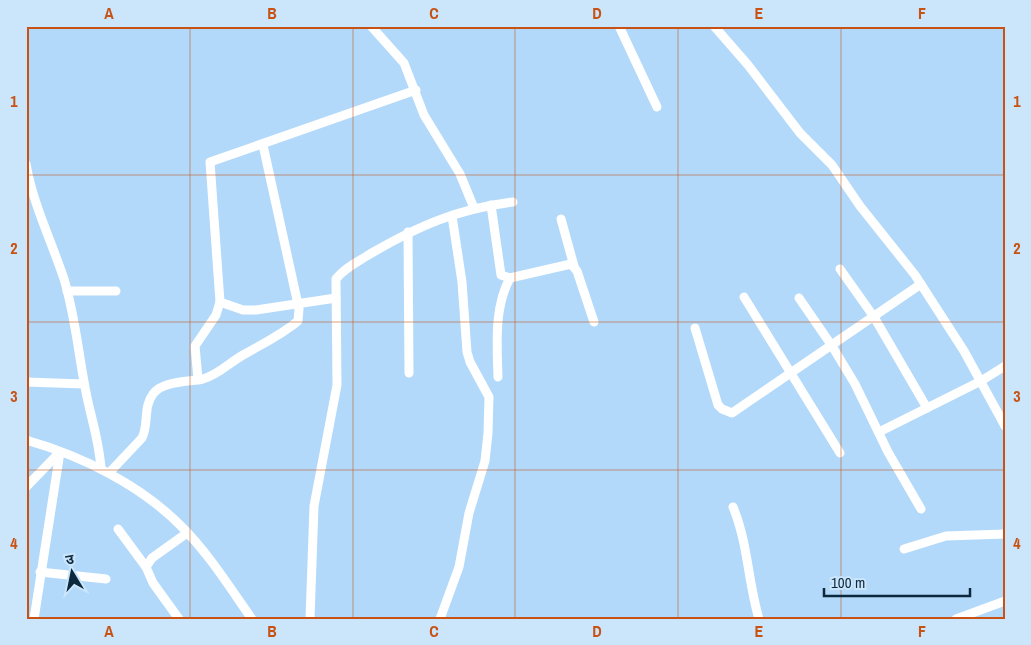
<svg xmlns="http://www.w3.org/2000/svg" width="1031" height="645" viewBox="0 0 1031 645" font-family="'Archivo Narrow','Noto Sans Devanagari',sans-serif">
<style>
.lines{fill:none;stroke-linecap:round;stroke-linejoin:round}
.minor{stroke:#fff;stroke-width:9}
.grid{fill:none;stroke:#c75213;stroke-width:1;stroke-opacity:0.55}
.neatline{fill:none;stroke:#c75213;stroke-width:2}
.grid-label{font-size:16px;text-anchor:middle;font-weight:bold;fill:#c75213}
</style>
<rect width="100%" height="100%" fill="#b2d9fa"/>
<g class="lines">
<g class="minor">
<path d="M371,26l33,37 20,52 36,59 14,34"/>
<path d="M619,26l38,81"/>
<path d="M714,26l34,39 52,68 32,32 28,41 55,69 49,76 41,75"/>
<path d="M26,164c7,40 25,76 38,115 11,36 14,72 21,108 5,29 14,51 16,82"/>
<path d="M491,205l10,70 9,3 61,-14 6,7 17,51"/>
<path d="M561,219l13,47"/>
<path d="M408,232l1,141"/>
<path d="M840,269l34,48 53,91"/>
<path d="M67,291h49"/>
<path d="M744,297l96,156"/>
<path d="M799,298l33,48 23,38 33,68 33,57"/>
<path d="M220,302l23,8h13l80,-12"/>
<path d="M695,328l23,77 4,4 10,4 189,-129"/>
<path d="M498,377c-1,-33 -4,-70 12,-99"/>
<path d="M198,379l-3,-33 21,-31 4,-13 -10,-140 206,-72"/>
<path d="M26,382l58,2"/>
<path d="M879,432l102,-51 24,-15"/>
<path d="M26,440c56,16 115,45 156,87 27,27 48,61 70,92"/>
<path d="M109,473l33,-35c7,-14 1,-31 11,-44 9,-13 36,-12 50,-15 15,-4 26,-16 40,-24 19,-11 37,-19 55,-34l1,-12 -36,-164"/>
<path d="M26,487l34,-35"/>
<path d="M733,507c15,36 15,75 26,112"/>
<path d="M118,529l28,38"/>
<path d="M904,549l42,-13 59,-2"/>
<path d="M40,572l66,7"/>
<path d="M34,619l26,-167"/>
<path d="M179,619l-26,-36 -7,-16 6,-9 35,-25"/>
<path d="M310,619l4,-113 23,-121 -1,-106c8,-11 23,-18 34,-25 48,-28 87,-45 143,-52"/>
<path d="M440,619l19,-52 10,-54 16,-52 3,-28 1,-36 -19,-35 -3,-10 -5,-70 -10,-66"/>
<path d="M956,619l49,-18"/>
</g>
</g>
<path class="grid" d="M190,26v593M353,26v593M515,26v593M678,26v593M841,26v593M26,175h979M26,322h979M26,470h979"/>
<rect width="1031" height="645" fill="none" stroke="#cbe5fb" stroke-width="55"/>
<g transform="translate(72 572) rotate(350)" stroke="#cbe5fb" stroke-width="4" paint-order="stroke">
<path d="M0-4L9 19L0 12L-9 19Z" fill="#0c283d"/>
<text y="-8" font-size="14" font-weight="bold" text-anchor="middle" fill="#0c283d">उ</text>
</g>
<path d="M824 588v8h146v-8" fill="none" stroke="#0c283d" stroke-width="2.5"/>
<text x="831" y="588" font-size="15" fill="#0c283d" stroke="#cbe5fb" stroke-width="4" paint-order="stroke">100 m</text>
<rect x="28" y="28" width="976" height="590" class="neatline"/>
<g class="grid-label">
<text x="109" y="19">A</text>
<text x="272" y="19">B</text>
<text x="434" y="19">C</text>
<text x="597" y="19">D</text>
<text x="759" y="19">E</text>
<text x="922" y="19">F</text>
<text x="14" y="107">1</text>
<text x="1017" y="107">1</text>
<text x="14" y="254">2</text>
<text x="1017" y="254">2</text>
<text x="14" y="402">3</text>
<text x="1017" y="402">3</text>
<text x="14" y="549">4</text>
<text x="1017" y="549">4</text>
<text x="109" y="637">A</text>
<text x="272" y="637">B</text>
<text x="434" y="637">C</text>
<text x="597" y="637">D</text>
<text x="759" y="637">E</text>
<text x="922" y="637">F</text>
</g>
</svg>
